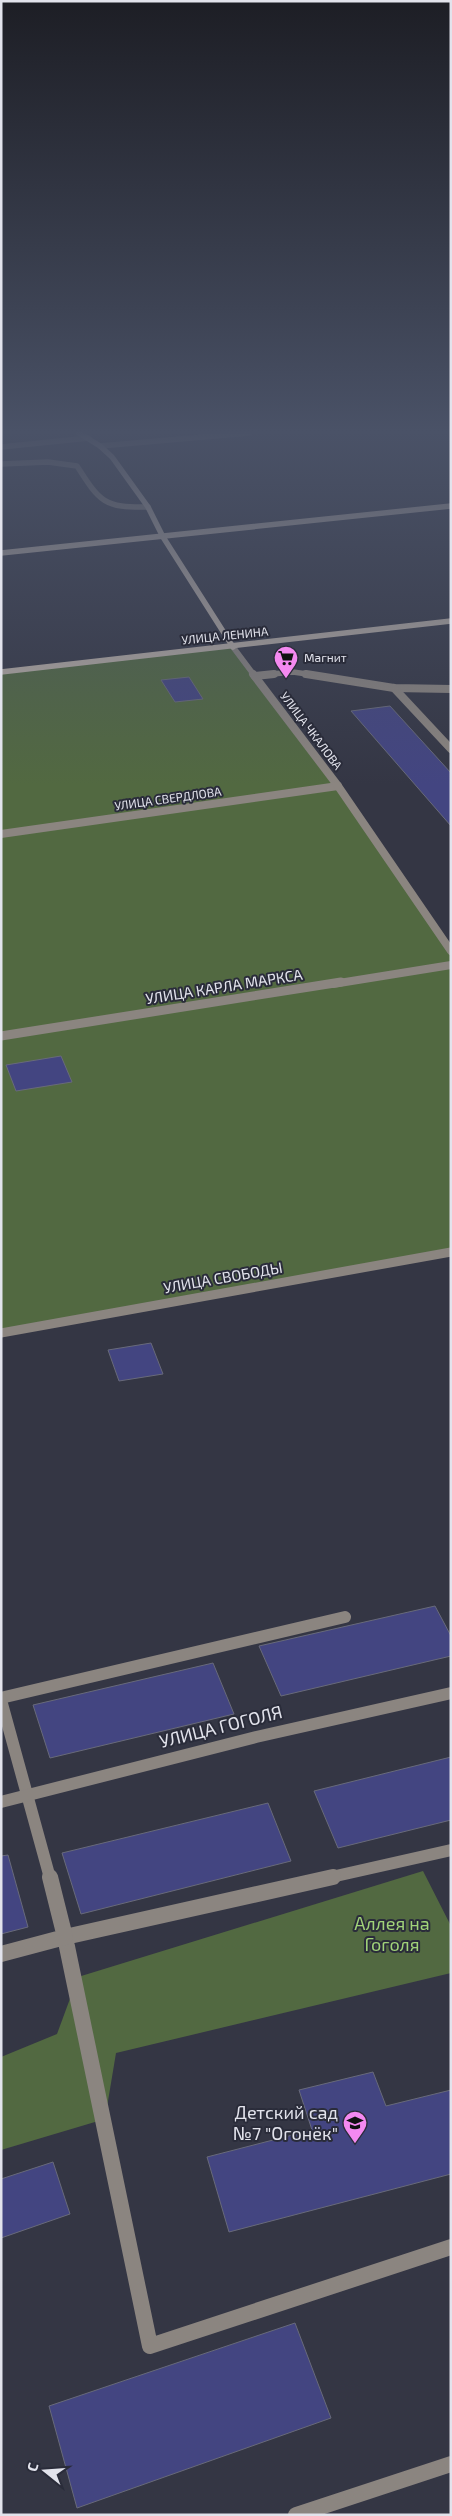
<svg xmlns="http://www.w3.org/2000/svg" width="452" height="2516" viewBox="0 0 452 2516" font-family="'Exo 2',sans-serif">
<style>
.green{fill:#526941}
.building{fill:#434581;stroke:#686a7a}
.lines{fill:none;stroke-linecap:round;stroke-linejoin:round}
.service-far2{stroke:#8b8580;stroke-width:5.5}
.service-far1{stroke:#8b8580;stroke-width:12}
.service{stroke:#8b8580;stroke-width:16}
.minor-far2{stroke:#8b8580;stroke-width:5.5}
.minor-far1{stroke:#8b8580;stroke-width:8}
.minor{stroke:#8b8580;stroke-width:9}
.tertiary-far3{stroke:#8b8580;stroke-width:5.5}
.tertiary-far2{stroke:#8b8580;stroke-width:8}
.tertiary-far1{stroke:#8b8580;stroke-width:12}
.tertiary{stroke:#8b8580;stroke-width:16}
.secondary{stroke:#bbb1a8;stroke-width:5.5}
.labels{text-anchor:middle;stroke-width:4;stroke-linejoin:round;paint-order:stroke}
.far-street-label{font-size:12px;fill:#e2e3ec;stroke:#2a2c3a}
.far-poi-label{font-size:12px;fill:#e2e3ec;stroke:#2a2c3a;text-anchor:start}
.street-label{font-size:15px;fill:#e2e3ec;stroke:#2a2c3a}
.near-street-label{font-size:18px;fill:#e2e3ec;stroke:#2a2c3a}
.near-park-label{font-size:18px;fill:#a1d379;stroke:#2a2c3a}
.near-poi-label{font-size:18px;fill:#e2e3ec;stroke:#2a2c3a;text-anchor:end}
</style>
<rect width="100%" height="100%" fill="#343644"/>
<g class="green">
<path d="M233,647l105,139 113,165v301l-450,81v-659z"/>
<path d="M423,1871l28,55v47l-335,80 -11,66 -104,31v-93l56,-23 21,-57z"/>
</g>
<g class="building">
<path d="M189,677l14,22 -28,3 -14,-22z"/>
<path d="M390,706l61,67v53l-100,-115z"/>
<path d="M61,1056l11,26 -56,9 -10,-26z"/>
<path d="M151,1343l12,31 -44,7 -11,-31z"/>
<path d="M435,1606l16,30v20l-170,40 -22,-50z"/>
<path d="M213,1663l21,51 -184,44 -17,-53z"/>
<path d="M451,1757v63l-113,28 -24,-57z"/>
<path d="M268,1803l23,58 -210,53 -19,-61z"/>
<path d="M8,1855l20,72 -27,7v-78z"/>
<path d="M373,2072l13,34 65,-16v84l-222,58 -22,-75 105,-27 -13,-40z"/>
<path d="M53,2162l17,52 -69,24v-59z"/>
<path d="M295,2323l36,95 -254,90 -28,-102z"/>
</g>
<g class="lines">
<path class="service-far2" d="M1,464l47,-2 29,4c23,36 27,42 71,41"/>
<g class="service-far1">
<path d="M1,1698l344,-81"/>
<path d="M1,1700l49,178"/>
<path d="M327,1878l124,-28"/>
</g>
<g class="service">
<path d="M333,1877l-268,60 85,409 301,-99"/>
<path d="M1,1954l64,-17 -15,-60"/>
</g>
<g class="minor-far2">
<path d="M100,446l149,-13"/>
<path d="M1,447l88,-9"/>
<path d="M262,675l31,-3 21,3"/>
</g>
<g class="minor-far1">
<path d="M306,674l88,14 57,1"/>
<path d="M255,676l19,-2"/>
<path d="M394,688l57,61"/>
<path d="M1,834l337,-48"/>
<path d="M333,984l118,-19"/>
</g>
<g class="minor">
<path d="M1,1036l340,-54"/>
<path d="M1,1333l450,-81"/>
</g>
<path class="tertiary-far3" d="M233,647l21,28"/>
<path class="tertiary-far2" d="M253,674l85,112 113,165"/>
<path class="tertiary-far1" d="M1,1802l255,-65 195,-44"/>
<path class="tertiary" d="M296,2515l155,-51"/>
<g class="secondary">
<path d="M79,433l21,13 12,11 36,50 15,30 70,110"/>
<path d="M1,553l450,-47"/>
<path d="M1,672l450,-51"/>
</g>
</g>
<linearGradient id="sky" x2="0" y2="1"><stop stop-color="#1d1e25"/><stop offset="0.55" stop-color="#4a5267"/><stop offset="1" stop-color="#4a5267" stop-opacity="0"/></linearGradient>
<rect width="452" height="785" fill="url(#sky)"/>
<defs>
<symbol id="supermarket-pin" viewBox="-11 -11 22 30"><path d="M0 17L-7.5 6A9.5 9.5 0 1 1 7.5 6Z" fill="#f489f0" stroke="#2a2c3a"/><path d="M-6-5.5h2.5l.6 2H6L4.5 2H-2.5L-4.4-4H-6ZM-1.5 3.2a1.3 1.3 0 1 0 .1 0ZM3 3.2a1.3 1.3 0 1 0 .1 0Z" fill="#111"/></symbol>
<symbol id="school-pin" viewBox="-11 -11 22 30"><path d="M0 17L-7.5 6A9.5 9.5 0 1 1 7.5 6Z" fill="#f489f0" stroke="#2a2c3a"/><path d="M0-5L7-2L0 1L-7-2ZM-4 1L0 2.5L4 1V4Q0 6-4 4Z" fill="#111"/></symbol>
</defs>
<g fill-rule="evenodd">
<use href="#supermarket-pin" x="272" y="644" width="28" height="38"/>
<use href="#school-pin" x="341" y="2109" width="28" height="38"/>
</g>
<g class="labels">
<g class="far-street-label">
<text transform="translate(225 636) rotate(-6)" y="4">УЛИЦА ЛЕНИНА</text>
<text transform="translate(311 731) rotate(53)" y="4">УЛИЦА ЧКАЛОВА</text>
<text transform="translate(168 799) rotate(-8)" y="4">УЛИЦА СВЕРДЛОВА</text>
</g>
<g class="far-poi-label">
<text x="304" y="662">Магнит</text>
</g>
<g class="street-label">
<text transform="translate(224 987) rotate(-9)" y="5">УЛИЦА КАРЛА МАРКСА</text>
<text transform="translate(223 1278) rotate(-10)" y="5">УЛИЦА СВОБОДЫ</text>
</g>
<g class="near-street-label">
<text transform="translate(221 1727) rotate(-14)" y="6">УЛИЦА ГОГОЛЯ</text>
</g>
<g class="near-park-label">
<text x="392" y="1930">Аллея на<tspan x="392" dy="21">Гоголя</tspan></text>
</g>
<g class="near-poi-label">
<text x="338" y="2119">Детский сад<tspan x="338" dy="21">№7 "Огонёк"</tspan></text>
</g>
</g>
<rect width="452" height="2516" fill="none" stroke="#e2e3ec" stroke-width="5"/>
<g transform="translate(45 2471) rotate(287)" stroke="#2a2c3a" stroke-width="4" paint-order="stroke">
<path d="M0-4L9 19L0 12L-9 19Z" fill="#e2e3ec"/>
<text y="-8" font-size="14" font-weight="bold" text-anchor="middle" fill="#e2e3ec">С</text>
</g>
</svg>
